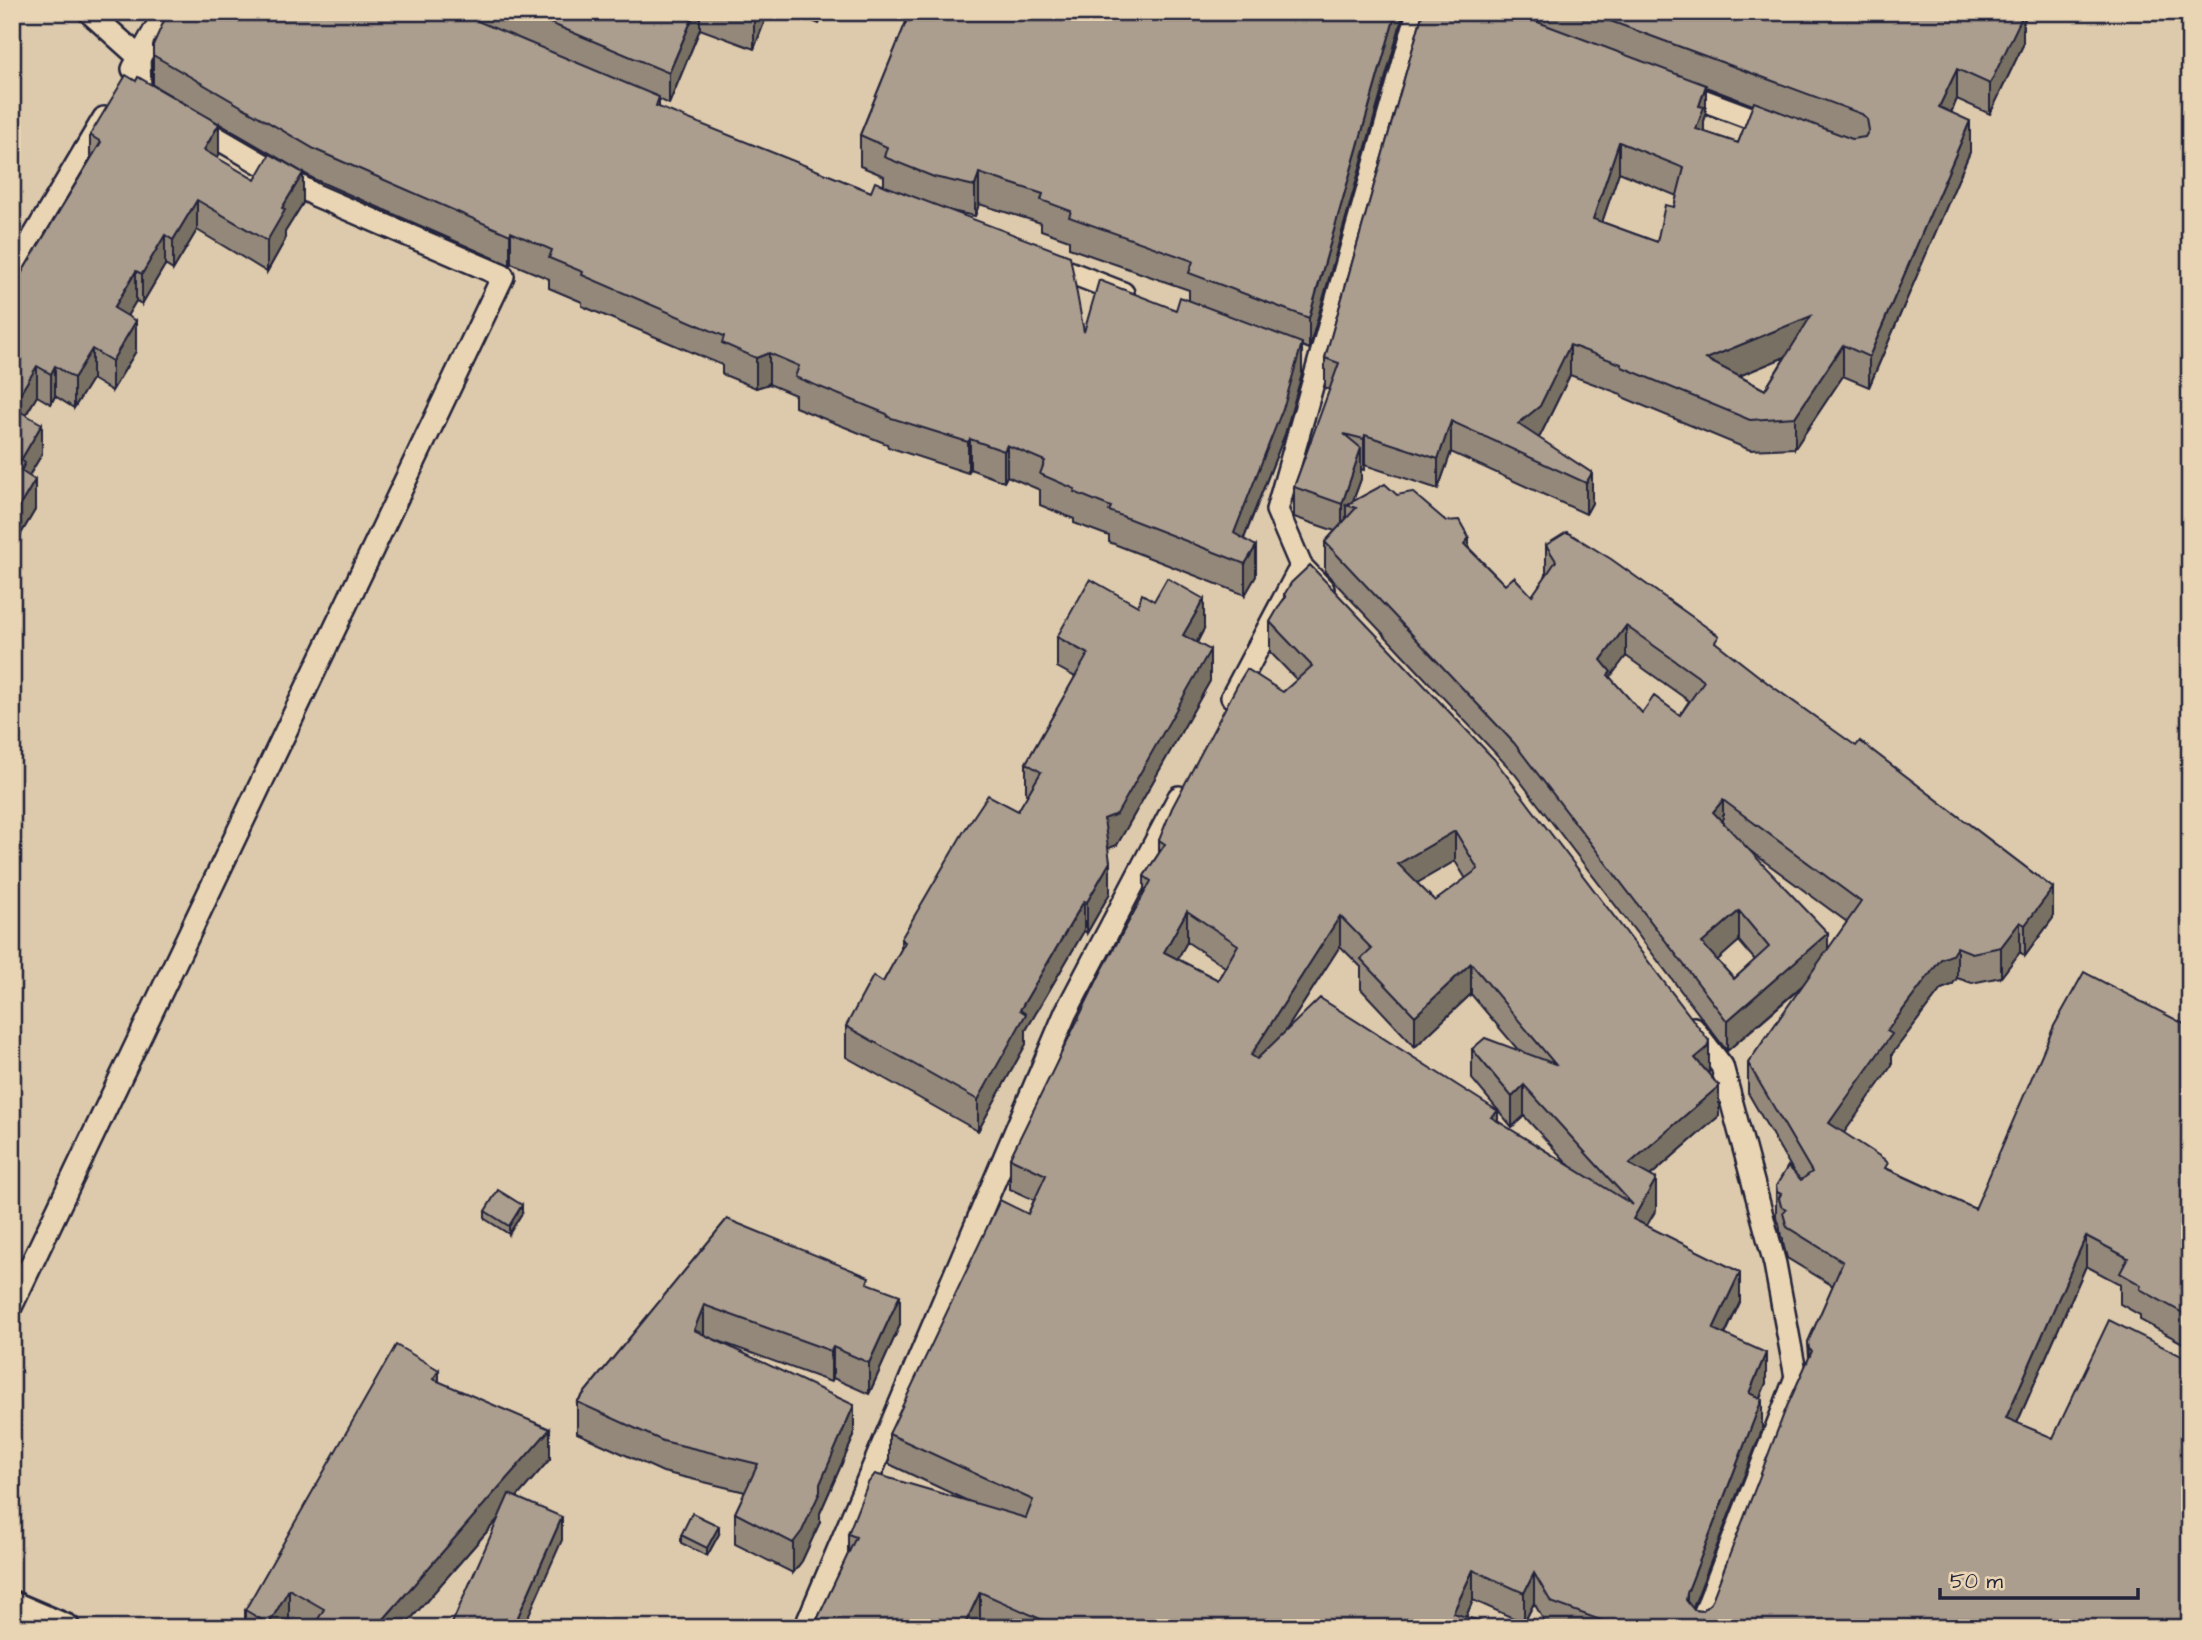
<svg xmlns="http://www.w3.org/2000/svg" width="2202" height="1640" viewBox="0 0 2202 1640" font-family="'Architects Daughter',sans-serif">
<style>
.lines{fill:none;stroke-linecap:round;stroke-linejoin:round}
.minor-casing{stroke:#22223b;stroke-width:26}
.tertiary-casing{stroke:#22223b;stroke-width:32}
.minor{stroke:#e9d5b3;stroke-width:21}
.tertiary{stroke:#e9d5b3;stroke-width:26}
.wall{fill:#93887a;stroke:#22223b;stroke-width:2;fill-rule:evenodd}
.shaded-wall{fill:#786f63;stroke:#22223b;stroke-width:2}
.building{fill:#ab9e8e;stroke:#22223b;stroke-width:2;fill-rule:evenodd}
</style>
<rect width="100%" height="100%" fill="#ddcaac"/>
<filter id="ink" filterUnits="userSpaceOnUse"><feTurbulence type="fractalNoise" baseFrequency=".0143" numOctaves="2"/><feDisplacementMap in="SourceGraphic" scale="14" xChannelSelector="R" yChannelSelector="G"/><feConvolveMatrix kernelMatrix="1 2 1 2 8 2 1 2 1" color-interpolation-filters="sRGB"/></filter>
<g filter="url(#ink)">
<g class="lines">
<defs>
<g id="minor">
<path d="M89,12l50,45 1,36 12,7"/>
<path d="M133,69l32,-57"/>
<path d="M1681,92l94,35"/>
<path d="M1046,263l77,30"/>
<path d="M12,273l92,-155"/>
<path d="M1323,589l-22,-23 -24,-56 141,-498"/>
<path d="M1232,697l65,-123"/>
<path d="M1693,1028l29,38 53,198 21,113 -97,251"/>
<path d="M12,1305l491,-1029 -188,-81 -120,-70"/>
<path d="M805,1628l261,-616 113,-215"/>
</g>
<path id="tertiary" d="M12,1605l54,23"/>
</defs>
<use href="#minor" class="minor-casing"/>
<use href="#tertiary" class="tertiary-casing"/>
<use href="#minor" class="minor"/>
<use href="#tertiary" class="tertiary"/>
</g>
<g class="wall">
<path d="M440,12h328l-14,37 -54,-20 -31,75 -10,-5v9l212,84 13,-7v-9l-24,-10v-31l47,-115 -15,-8h512l-95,337 -7,-3v28l-17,60 -41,105 12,37 -11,19 -136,-53v-6l-35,-13v-4l-34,-14v-15l-33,-14 -3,6 -34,-13 -2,4 -80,-26 -1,-3 -92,-37v-12l-26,-11 -13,4 -34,-14v-9l-140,-59v-4l-33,-14v-9l-38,-16 -1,2 -194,-85 -163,-95v-40zM979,204l62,19v7l28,10v8l120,42v11l-13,9 -92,22 -133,-121 24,5z"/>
<path d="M791,12h33l-5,12z"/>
<path d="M1423,12h605l-5,11v22l-33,69 -33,-15 -6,14 19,39 -101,235 -26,-11 -48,72 -45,2 -128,-53 -1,-3 -51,-19 -30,61 -2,2 54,35v30l-6,11 -135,-62 -13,37 -73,-24 -1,5 -3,-1v10l-8,22 44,-6 72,53 36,37 27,11 14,-20v-31l173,101 334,272 -28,38 -5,-4 -19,25 -29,6 -15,-5 -5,7 -11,4 -49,65v11l-49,68 45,36 87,40 215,-182v320l-50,-27v-5l-20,-11v-20l-34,-18 -69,157 173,205h-642l-14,-25 -10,20 -51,-23 -7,17 35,11h-508l-13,-6 -3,6h-162v-4l33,-69v-21l122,-32 -81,-38v-30l139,-220 6,-14 -24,-11v-31l134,-263v-19l15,-23v-13l124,-148 14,-12 -27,-28v-30l14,-23v-4l425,476 -1,3 11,42 -69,60 6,34 -10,15 94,77 -15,33 41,48 -6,15 2,32 -69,178 1,2 8,1 9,-8 98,-244 -1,-17 25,-56 -46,-28 -4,-15v-5l-2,-1 -2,-14 -2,-1 -1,-5v-31l19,-12 -47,-81v-30l56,-78 -77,66 -213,-278 -189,-201v-30l10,-11 -41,-14v-30l36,-97 -5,-2v-30zM1706,87l47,18 -15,38 -34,-11v-11l2,-6zM1619,172l58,24 -3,11 -17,35 -55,-20zM1785,357l-20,33 -26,-14zM1626,656l63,45 -9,14 -38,-2 -31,-34v-3zM1749,850l98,72 -19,28zM1455,861l11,18 -31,22 -18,-18zM1739,941l16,19 -21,19 -17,-19zM1187,942l38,25 -7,13 -41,-21zM1340,946l21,21v22l54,58 56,-53 48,57 -47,-2v30l40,48 12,-11 46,50 -72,-44 -213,-90z"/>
<path d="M90,135l129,20 -2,3 38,22 48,23 -18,29v8l-18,32 -70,-42 -24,40 -8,-5 -23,39 -6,-3 -9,15 9,35 -24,40 -20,-12 -18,29 -19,-12 -4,8 -14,-8 -11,19 16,39 -13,22 6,34 -23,39v-260l78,-130z"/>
<path d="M1204,629l-7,14 13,38 -93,164 -9,3 2,45 -23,40 -3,-2 -58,99v14l-48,87 -132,-74v-31l37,-44 18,-32v-11l117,-128 10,-16 -2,-1v-31l49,-86 -18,-10v-30z"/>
<path d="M485,1211l37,2 -13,21 -24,-15z"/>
<path d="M727,1219l173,106 -31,69 -36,-16 -2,4 -118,-43 141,97 -34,77v9l-18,39 -9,12 -58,-29v-31l10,-21 -82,-20 -86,-39v-31z"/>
<path d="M439,1382l111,77 -33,38 45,43 -64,-21 -95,109h-100l-14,-8 -5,8h-39v-18z"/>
<path d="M719,1534l-12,22 -26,-13v-8z"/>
</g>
<g class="shaded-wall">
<path d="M695,12h5v17l-31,75v-31z"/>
<path d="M757,12h11l-14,37v-30z"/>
<path d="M819,12h5l-5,12z"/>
<path d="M1396,12h8l-95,337v-31z"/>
<path d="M2013,12h15l-5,11v22l-33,69v-30z"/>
<path d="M1957,69v30l-18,39v-31z"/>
<path d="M1706,85v30l-2,6v16l-8,-8 3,-23z"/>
<path d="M1970,121v31l-101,235v-30z"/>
<path d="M219,124v31l-15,25v-30z"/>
<path d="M1619,142v30l-26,77v-30z"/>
<path d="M303,173v30l-18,29v8l-18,32v-31l15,-33z"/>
<path d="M979,173v31l-4,12v-30z"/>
<path d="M197,200v30l-24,40v-30z"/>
<path d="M511,232v31l-1,2v-30z"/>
<path d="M165,235v30l-23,39v-30z"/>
<path d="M136,271v30l-22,37v-30z"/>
<path d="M1811,316v30l-105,44v-31z"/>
<path d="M136,321v30l-24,40v-30z"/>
<path d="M1302,343v31l-17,60 -50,126 -1,-27z"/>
<path d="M1570,345v30l-30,61 -21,17 -1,-29z"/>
<path d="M1843,345v31l-48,72v-31z"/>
<path d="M92,349v30l-18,29v-30z"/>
<path d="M769,353v31l-13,4v-30z"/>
<path d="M37,366v30l-25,41v-30z"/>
<path d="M55,366v30l-4,8v-30z"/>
<path d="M1451,421v31l-13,37v-30z"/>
<path d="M42,424v30l-17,28 -4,19v-41z"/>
<path d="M1365,435v30l-1,5v-31z"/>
<path d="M970,439v30l-2,4v-31z"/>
<path d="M1007,445v31l-3,6v-31z"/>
<path d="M1361,448v31l-10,27 -5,-1v17l-4,12v-30z"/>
<path d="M1592,473v30l-6,11v-31z"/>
<path d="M35,480v30l-23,39v-30z"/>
<path d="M1469,538v31l-5,-25z"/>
<path d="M1256,546v30l-11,19v-31z"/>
<path d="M1204,599v30l-21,37v-31z"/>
<path d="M1626,626v30l-15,20v26l-10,-42z"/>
<path d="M1210,650v31l-93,164 -13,5v-31z"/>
<path d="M1723,800v31l-10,-19z"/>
<path d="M1455,831v30l-57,33v-30z"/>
<path d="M1110,862v31l-23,40v-31z"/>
<path d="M2053,888v30l-28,38v-31z"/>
<path d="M1084,901v30l-58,99v14l-48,87v-31l42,-90z"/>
<path d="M1187,911v31l-23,41v-31z"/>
<path d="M1739,911v30l-37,33v-31z"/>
<path d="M1340,916v30l-89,139v-30z"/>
<path d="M2020,922v30l-19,25v-30z"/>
<path d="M1828,933v30l-101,88v-30z"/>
<path d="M1957,947v31l-5,7 -11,4 -49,65v11l-63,89v-31l58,-92 54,-72z"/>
<path d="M1471,963v31l-56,53v-31z"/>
<path d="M1709,1041v30l-2,7 -12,-20z"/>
<path d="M1524,1085v31l-12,11v-30z"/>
<path d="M1719,1086v30l-90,78v-30z"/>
<path d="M1498,1111v30l-7,-24z"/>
<path d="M1656,1179v31l-23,39v-30z"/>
<path d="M522,1205v8l-13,21v-8z"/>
<path d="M2086,1236v30l-80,182v-30z"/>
<path d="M1740,1272v30l-27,57v-30z"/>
<path d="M900,1295v30l-31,69v-31z"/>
<path d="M704,1305v31l-10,-6z"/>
<path d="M833,1347v31l-2,4v-31z"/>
<path d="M1766,1353v30l-17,40v-30z"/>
<path d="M439,1370v30l-6,-21z"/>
<path d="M1762,1399v31l-75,193v-30z"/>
<path d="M854,1405v31l-34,77v9l-18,39 -9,12v-30z"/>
<path d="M550,1429v30l-147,169h-27z"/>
<path d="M562,1517v23l-39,88h-10z"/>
<path d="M719,1526v8l-12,22v-8z"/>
<path d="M1473,1570v30l-12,28 -8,-15z"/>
<path d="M1534,1573v30l-10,20v-30z"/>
<path d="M289,1589v31l-5,8h-15v-4z"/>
<path d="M980,1592v30l-3,6h-14z"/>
</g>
<g class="building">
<path d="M168,12h271l4,2 -1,-2h14l203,85 -3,9 215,86 4,-10 195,74 14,76 15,-52 77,30 4,-13 122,46 -17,60 -51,130 22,13 -11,18 -136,-53 2,-4 -37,-15 1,-3 -35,-15 5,-13 -38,-16 -3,6 -34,-12 -2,3 -80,-25 -1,-3 -92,-37 4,-11 -30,-13 -13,5 -34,-15 2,-7 -142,-61 1,-3 -34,-14 3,-8 -41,-18 -1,3 -194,-85 -163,-95v-10z"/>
<path d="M524,12h171l-26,61z"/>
<path d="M737,12h20l-3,7z"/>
<path d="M910,12h486l-87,306 -120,-45 4,-12 -124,-44 2,-6 -30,-11 2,-6 -64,-21 -4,13 -41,-9 -50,-20 3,-10 -27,-12z"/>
<path d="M1423,12h88l195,73 -7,21 5,1 -8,22 42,14 16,-41 98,37 13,-2 4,-7 -2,-11 -5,-5 -276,-102h431l6,3 -33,69 -33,-15 -18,38 31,14 -101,236 -26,-12 -48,72 -45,3 -128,-53 -1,-3 -51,-19 -30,61 -22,18 74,49 -6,10 -135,-62 -13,38 -73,-24 -1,4 -20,-5 17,14 -19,56 -48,-17 45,-124 -14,-5zM1619,142l65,26 -10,39 -9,-2 -8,37 -64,-23zM1811,316l-46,74 -59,-31z"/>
<path d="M126,75l10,6 2,-4 81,47 -15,26 51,30 15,-26 33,19 -21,35 3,2 -18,31 -70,-41 -24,40 -8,-5 -23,39 -6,-3 -22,37 22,13 -24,40 -20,-12 -18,29 -19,-12 -4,8 -14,-8 -25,41v-118l89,-147 -11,-7z"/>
<path d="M12,407l30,17 -21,36 4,3 -4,8 14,9 -23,39z"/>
<path d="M1385,484l12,11 15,-3 34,29 13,-1 10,18 -5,6 41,41 9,-8 18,19 24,-35 -10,-16 21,-13 44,27 108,77 -4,6 54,42 87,62 4,-5 193,147 -28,37 -5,-3 -19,25 -29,6 -15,-6 -5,8 -11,4 -54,72 5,3 -63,89 55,36 4,4 -3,5 90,41 79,-183 30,-54 106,55v290l-50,-28 1,-4 -21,-12 8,-15 -42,-22 -80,182 47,20 56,-118 81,40v268h-568l-71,-26 -17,-29 -10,20 -51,-23 -20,43 48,15h-459l3,-7 -65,-29 -17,36h-147l2,-3 -3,-1 41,-87 -8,-3 20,-51 7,-9 151,44 7,-18 -144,-66 111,-234 28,14 18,-39 -36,-17 91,-186 50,-91 -7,-5 21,-32 -6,-4 13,-32 67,-126 8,-13 36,23 29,-26 -42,-44 11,-19 5,-6 -2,-2 7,-12 19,-18 184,194 215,282 -2,7 -12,10 24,28 -90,78 27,15 -23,40 107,53 -27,57 53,24 -17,40 13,6 -75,194 -1,7 8,10 8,1 9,-8 74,-192 27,-60 -3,-2 -1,-7 35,-80 -56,-35 -4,-14 3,-4 -5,-3 -2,-8 2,-4 -4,-2 -1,-6 12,-20 13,14 11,-8 -64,-109 113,-161 -138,-102 -10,12 115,121 -101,88 -213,-278 -189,-201 31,-34 -10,-3zM1626,626l78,55 -24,34 -26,-19 -12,17 -34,-38 3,-3 -10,-12zM1455,831l23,38 -43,32 -37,-37zM1187,911l51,34 -20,35 -54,-28zM1739,911l30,36 -35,32 -32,-36zM1340,916l32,33 -11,10 54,57 56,-53 84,101 -70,-26 -13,11 40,48 12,-12 109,120 -142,-88 7,-6 -178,-113 -63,61 -6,-4z"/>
<path d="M1167,578l37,21 -21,36 27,15 -93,164 -13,5 6,43 -23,40 -3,-1 -64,109 6,4 -48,86 -132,-74 27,-50 10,6 22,-40 -4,-3 63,-108 24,-36 30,16 23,-39 -15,-9 62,-109 -31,-17 33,-58 48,27 4,-12 12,7z"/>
<path d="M498,1190l24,15 -13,21 -24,-15z"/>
<path d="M727,1219l142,58 -2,6 33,12 -31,68 -36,-16 -2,4 -127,-46 -10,25 160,75 -34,79v8l-18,39 -9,12 -58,-30 23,-49 -95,-23 -86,-39z"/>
<path d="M396,1345l43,25 -6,9 117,50 -174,199h-63l11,-19 -35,-20 -20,35 -24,-14z"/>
<path d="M509,1494l53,23 -49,111h-63z"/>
<path d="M692,1513l27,13 -12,22 -26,-13z"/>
</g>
</g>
<rect width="2202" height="1640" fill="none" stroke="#e9d5b3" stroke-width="42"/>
<rect x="21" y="21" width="2160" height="1598" fill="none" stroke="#22223b" stroke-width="2.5" filter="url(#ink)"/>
<path d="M1940 1588v10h198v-10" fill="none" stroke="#22223b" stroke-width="3.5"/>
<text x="1950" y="1588" font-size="21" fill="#22223b" stroke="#e9d5b3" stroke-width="5" paint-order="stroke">50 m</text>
</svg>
